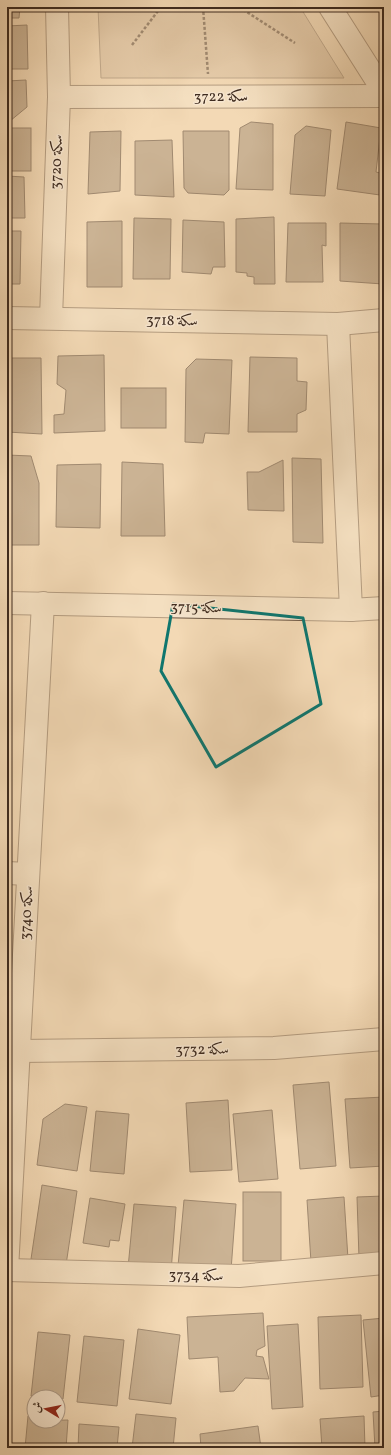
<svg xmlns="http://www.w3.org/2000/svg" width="391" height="1455" viewBox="0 0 391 1455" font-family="Vollkorn,Amiri,serif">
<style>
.green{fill:#d4bb9c;stroke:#89735e}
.building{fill:#9c856d;stroke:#3e2b1f}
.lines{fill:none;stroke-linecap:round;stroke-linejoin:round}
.minor-casing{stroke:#6b5644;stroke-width:24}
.path{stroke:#3e2b1f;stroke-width:2.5;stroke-dasharray:3 2;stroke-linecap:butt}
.minor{stroke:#f7e6cf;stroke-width:22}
.marked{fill:none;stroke:#0f766e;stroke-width:3;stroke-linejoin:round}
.labels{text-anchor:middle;stroke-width:3;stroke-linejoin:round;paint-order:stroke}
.street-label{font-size:15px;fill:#3e2b1f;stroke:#f7e6cf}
</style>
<rect width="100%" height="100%" fill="#f3d9b5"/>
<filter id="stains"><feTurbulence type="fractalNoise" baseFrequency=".005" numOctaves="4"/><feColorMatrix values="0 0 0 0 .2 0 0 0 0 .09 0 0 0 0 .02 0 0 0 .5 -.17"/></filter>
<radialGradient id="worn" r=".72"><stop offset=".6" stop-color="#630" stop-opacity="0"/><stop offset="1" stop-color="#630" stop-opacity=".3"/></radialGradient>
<path class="green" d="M98,7h202l44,71h-243z"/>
<g class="building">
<path d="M7,7h13l-1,11h-12z"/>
<path d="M27,25l1,44h-21v-43z"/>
<path d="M26,80l1,27 -17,14h-3v-40z"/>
<path d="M251,122l22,2v66l-37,-1 4,-61z"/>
<path d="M346,122l35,6 -5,44 8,2 -4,21 -43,-6z"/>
<path d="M306,126l25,4 -6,66 -35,-2 5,-59z"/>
<rect x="7" y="128" width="24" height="43"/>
<path d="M121,131l-1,60 -32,3 2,-62z"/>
<path d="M183,131h46v59l-5,5 -36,-2 -4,-5z"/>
<path d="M172,140l2,57 -39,-2v-54z"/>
<path d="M7,176l17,1 1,41h-18z"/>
<path d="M274,217l1,67h-21v-7l-7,-1v-3l-11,-1v-53z"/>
<path d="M134,218l37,1 -1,60h-37z"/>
<path d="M183,220l41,2 1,45h-12l-2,7 -29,-2z"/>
<path d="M122,221v66h-35v-65z"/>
<path d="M288,223h38v23l-4,-1 1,37h-37z"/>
<path d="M340,223l42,1 1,60 -43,-3z"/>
<path d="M7,231h14l-1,53h-13z"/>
<path d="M104,355l1,76 -51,2v-18l10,-1 2,-24 -9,-6 1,-28z"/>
<path d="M250,357l47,1v23l10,1 -1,28 -9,4v18h-49z"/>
<path d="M7,358h34l1,76 -35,-2z"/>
<path d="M196,359l36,1 -3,74 -24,-1 -2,10 -18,-1 1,-73z"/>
<rect x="121" y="388" width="45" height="40"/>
<path d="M7,455l24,1 8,27v62h-32z"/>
<path d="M292,458l29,1 2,84 -30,-1z"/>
<path d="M283,460l1,51 -36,-1 -1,-38h12z"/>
<path d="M122,462l41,2 2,72h-44z"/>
<path d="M101,464l-1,64 -44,-1 1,-62z"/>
<path d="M329,1082l7,84 -36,3 -7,-84z"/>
<path d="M384,1097v69l-34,2 -5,-69z"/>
<path d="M228,1100l4,70 -42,2 -4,-69z"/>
<path d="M65,1104l22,3 -10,64 -40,-6 6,-46z"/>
<path d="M272,1110l6,69 -39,3 -6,-68z"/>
<path d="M96,1111l33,3 -5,60 -34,-3z"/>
<path d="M42,1185l35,6 -11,74 -35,-6z"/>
<rect x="243" y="1192" width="38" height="69"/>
<path d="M384,1196v62h-25l-2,-61z"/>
<path d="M344,1197l4,62 -37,3 -4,-62z"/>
<path d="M90,1198l35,6 -6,37 -9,-1 -1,7 -26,-4z"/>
<path d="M184,1200l52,4 -5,66 -53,-4z"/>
<path d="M134,1204l42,3 -5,65 -43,-4z"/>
<path d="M263,1313l2,33 -8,4 -1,6 7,1 6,22 -24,-1 -11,13 -14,1 -2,-35 -29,2 -2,-42z"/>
<path d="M361,1315l2,72 -43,2 -2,-72z"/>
<path d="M384,1318v77l-13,2 -8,-77z"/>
<path d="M298,1324l5,83 -31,2 -5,-83z"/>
<path d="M138,1329l42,6 -9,69 -42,-5z"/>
<path d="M38,1332l32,3 -7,64 -32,-3z"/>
<path d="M84,1336l40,4 -7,66 -40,-4z"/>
<path d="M384,1411v37h-9l-2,-36z"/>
<path d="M136,1414l40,4 -3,30h-41z"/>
<path d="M28,1416l6,1v4l34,-1 -2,28h-41z"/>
<path d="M364,1416l1,32h-43l-2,-29z"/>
<path d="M79,1424l40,3 -2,21h-39z"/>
<path d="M258,1426l3,22h-60l-1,-14z"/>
</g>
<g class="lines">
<defs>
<g id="minor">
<path d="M330,7l54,85"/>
<path d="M59,97l325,-1"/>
<path d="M7,318l331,6 46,-4"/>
<path d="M51,318l8,-221 -2,-90"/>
<path d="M338,324l13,286"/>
<path d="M7,603l344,7 33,-2"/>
<path d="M7,873l21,1"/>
<path d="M19,1051l255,-3 110,-9"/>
<path d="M7,1270l36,-667"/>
<path d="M7,1270l232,6 145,-13"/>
</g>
</defs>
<use href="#minor" class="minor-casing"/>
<g class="path">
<path d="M203,7l5,67"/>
<path d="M239,7l56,36"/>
<path d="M132,45l29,-38"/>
</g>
<use href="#minor" class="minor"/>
</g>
<path d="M0 0H391V1455H0ZM173,604l130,14 18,86 -105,63 -55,-96z" fill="#f3d9b5" fill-opacity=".55" fill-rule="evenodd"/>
<path class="marked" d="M173,604l130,14 18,86 -105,63 -55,-96z"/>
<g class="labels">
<g class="street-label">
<text x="221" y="101">سكة 3722</text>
<text transform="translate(56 162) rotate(-88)" y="5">سكة 3720</text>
<text transform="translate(172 320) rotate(1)" y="5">سكة 3718</text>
<text transform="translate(196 607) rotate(1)" y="5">سكة 3715</text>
<text transform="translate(26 913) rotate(-87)" y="5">سكة 3740</text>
<text transform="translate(202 1049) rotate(-1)" y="5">سكة 3732</text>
<text transform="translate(196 1275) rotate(1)" y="5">سكة 3734</text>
</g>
</g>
<rect width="391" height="1455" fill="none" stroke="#f3d9b5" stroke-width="24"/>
<rect x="8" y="8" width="375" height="1439" fill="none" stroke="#3e2b1f" stroke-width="2"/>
<rect x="12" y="12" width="367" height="1431" fill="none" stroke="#3e2b1f"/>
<g transform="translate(46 1409) rotate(280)"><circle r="19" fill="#f7e6cf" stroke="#ad9b89"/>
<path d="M0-3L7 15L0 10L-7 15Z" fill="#8f2418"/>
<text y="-6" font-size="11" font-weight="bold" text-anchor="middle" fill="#3e2b1f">ش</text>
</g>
<rect width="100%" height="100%" filter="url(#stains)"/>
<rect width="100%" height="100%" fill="url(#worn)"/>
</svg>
